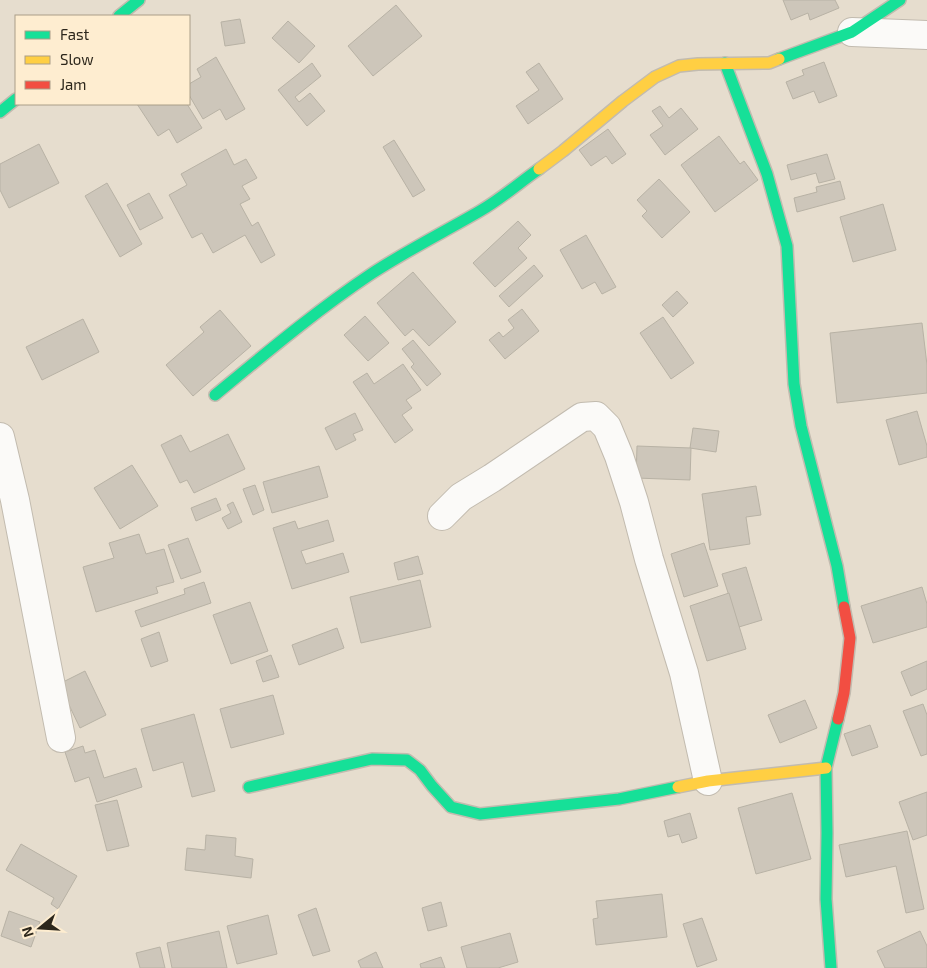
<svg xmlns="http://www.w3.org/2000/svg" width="927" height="968" viewBox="0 0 927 968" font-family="'Exo 2',sans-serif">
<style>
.building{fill:#cdc6ba;stroke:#b8b2a5}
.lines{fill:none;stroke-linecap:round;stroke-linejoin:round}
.street-casing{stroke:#c2bbaf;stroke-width:30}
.fast-casing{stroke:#c2bbaf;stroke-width:14}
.slow-casing{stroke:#c2bbaf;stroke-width:14}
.jam-casing{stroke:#c2bbaf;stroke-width:14}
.street{stroke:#fbfaf8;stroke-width:28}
.fast{stroke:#16e098;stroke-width:11}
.slow{stroke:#ffcf43;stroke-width:11}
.jam{stroke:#f24e42;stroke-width:11}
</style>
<rect width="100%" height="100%" fill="#e6ddce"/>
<g class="building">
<path d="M783,0h52l4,8 -29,12 -2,-7 -17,7z"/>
<path d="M396,5l26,31 -49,40 -25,-30z"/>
<path d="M240,19l5,24 -20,3 -4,-24z"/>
<path d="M288,21l27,25 -16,17 -27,-25z"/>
<path d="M216,57l29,52 -19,11 -6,-11 -17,10 -14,-24v-11l12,-7 -4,-8z"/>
<path d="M824,62l13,34 -18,7 -5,-12 -21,8 -7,-17 18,-7 -2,-5z"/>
<path d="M312,63l9,13 -26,21 4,5 11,-9 15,18 -18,15 -29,-36z"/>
<path d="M539,63l24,36 -35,25 -12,-18 23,-16 -13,-18z"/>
<path d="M137,104h50l15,24 -25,15 -8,-14 -11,7z"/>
<path d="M660,106l9,12 12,-10 17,21 -33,26 -15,-20 13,-9 -11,-15z"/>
<path d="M608,129l18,25 -14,10 -6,-8 -15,10 -12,-16z"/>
<path d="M719,136l21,28 4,-3 14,19 -43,32 -34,-47z"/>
<path d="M394,140l31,50 -12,7 -30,-50z"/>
<path d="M39,144l20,39 -50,25 -9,-18v-26z"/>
<path d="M226,149l8,16 12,-6 11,19 -15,8 8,13 -10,5 12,22 6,-4 17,33 -14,8 -16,-28 -32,18 -11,-20 -10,5 -23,-43 18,-10 -6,-11z"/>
<path d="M827,154l8,25 -16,4 -3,-10 -25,7 -4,-15z"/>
<path d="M659,179l31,33 -28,26 -20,-22 5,-5 -10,-11z"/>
<path d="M840,181l5,18 -48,13 -3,-14 23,-6 -1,-5z"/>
<path d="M107,183l35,61 -22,13 -35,-61z"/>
<path d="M149,193l14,25 -23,12 -13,-25z"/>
<path d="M883,204l13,46 -43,12 -13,-45z"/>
<path d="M518,221l13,14 -13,13 9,10 -32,29 -22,-24z"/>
<path d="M586,235l30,52 -14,7 -7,-12 -13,7 -22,-39z"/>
<path d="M534,265l9,11 -34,31 -10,-11z"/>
<path d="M413,272l43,50 -27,24 -16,-17 -8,7 -28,-33z"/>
<path d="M677,291l11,12 -15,14 -11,-12z"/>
<path d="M522,309l17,22 -34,28 -16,-19 10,-8 4,5 11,-9 -6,-8z"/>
<path d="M220,310l31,36 -58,50 -27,-31 38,-33 -4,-5z"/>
<path d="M365,316l24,27 -21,18 -24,-26z"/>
<path d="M663,317l31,46 -23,16 -31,-46z"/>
<path d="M83,319l16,33 -57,28 -16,-33z"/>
<path d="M922,323l5,42v28l-90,10 -7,-70z"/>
<path d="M413,340l28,34 -14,12 -16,-19 3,-3 -12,-15z"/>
<path d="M403,364l18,26 -15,10 6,8 -10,7 11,15 -18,13 -42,-61 14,-9 7,11z"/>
<path d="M917,411l10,35v11l-28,8 -13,-45z"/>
<path d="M355,413l8,17 -10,4 3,6 -20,10 -11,-22z"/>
<path d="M693,428l26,3 -3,21 -26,-4z"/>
<path d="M228,434l17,35 -51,24 -7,-13 -7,3 -19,-38 20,-10 9,17z"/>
<path d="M637,446l54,2 -1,32 -54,-2z"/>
<path d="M132,465l26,41 -38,23 -26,-41z"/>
<path d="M319,466l9,31 -56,16 -9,-31z"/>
<path d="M255,485l9,25 -11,5 -10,-26z"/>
<path d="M756,486l5,29 -15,2 4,27 -40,6 -8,-56z"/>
<path d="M216,498l5,12 -25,11 -5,-13z"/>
<path d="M233,502l9,20 -14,7 -6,-11 9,-5 -4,-8z"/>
<path d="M328,520l6,21 -33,10 5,13 37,-11 6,19 -57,17 -19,-61 22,-7 3,8z"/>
<path d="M139,534l7,20 18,-5 10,33 -18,5 2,6 -62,19 -13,-45 31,-9 -5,-15z"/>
<path d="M188,538l13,34 -20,7 -13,-34z"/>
<path d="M704,543l14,43 -34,11 -13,-43z"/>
<path d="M418,556l5,18 -25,6 -4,-17z"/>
<path d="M746,567l16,53 -23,7 -17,-53z"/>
<path d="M420,580l11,47 -70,16 -11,-46z"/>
<path d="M204,582l7,21 -70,24 -6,-16 50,-17 -1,-5z"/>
<path d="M922,587l5,17v23l-54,16 -12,-37z"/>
<path d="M729,593l17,56 -39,12 -17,-55z"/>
<path d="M250,602l18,49 -37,13 -18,-49z"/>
<path d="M337,628l7,20 -45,17 -7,-20z"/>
<path d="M159,632l9,29 -17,6 -10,-28z"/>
<path d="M271,655l8,22 -16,5 -7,-21z"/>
<path d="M927,661v28l-16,7 -10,-24z"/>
<path d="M85,671l21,44 -26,13 -21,-44z"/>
<path d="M273,695l11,39 -53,14 -11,-39z"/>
<path d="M805,700l12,28 -37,15 -12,-28z"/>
<path d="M923,704l4,11v39l-6,2 -18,-45z"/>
<path d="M194,714l21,77 -23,6 -9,-35 -30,9 -12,-42z"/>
<path d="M870,725l8,22 -26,9 -8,-22z"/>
<path d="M83,746l2,7 10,-3 9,28 32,-10 6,19 -45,15 -8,-25 -14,5 -10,-30z"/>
<path d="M927,792v43l-14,5 -14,-38z"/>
<path d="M792,793l19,66 -55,15 -18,-66z"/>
<path d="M117,800l12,46 -22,5 -12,-46z"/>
<path d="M690,813l7,25 -15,5 -3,-9 -11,3 -4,-16z"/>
<path d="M907,831l17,78 -18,4 -10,-47 -50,11 -7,-32z"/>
<path d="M206,835l30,3 -1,18 18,3 -2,19 -66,-8 2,-22 18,2z"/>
<path d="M21,844l56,32 -19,33 -7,-5 3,-6 -48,-28z"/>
<path d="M662,894l5,43 -71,8 -3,-26 5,-1 -2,-17z"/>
<path d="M441,902l6,24 -19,5 -6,-23z"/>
<path d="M316,908l14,43 -17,5 -15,-41z"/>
<path d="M9,911l31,11 -9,25 -30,-11z"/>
<path d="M268,915l9,39 -40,10 -10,-38z"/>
<path d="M702,918l15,42 -20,7 -14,-43z"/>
<path d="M219,931l8,37h-55l-5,-25z"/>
<path d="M920,931l7,15v22h-42l-8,-17z"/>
<path d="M510,933l8,29 -20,6h-31l-6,-21z"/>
<path d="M160,947l5,21h-25l-4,-15z"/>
<path d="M376,952l7,16h-22l-3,-7z"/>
<path d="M441,957l4,11h-24l-1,-4z"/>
</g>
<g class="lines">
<defs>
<g id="street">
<path d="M852,32l75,3"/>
<path d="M0,437l15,63 46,238"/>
<path d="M442,516l19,-19 31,-19 90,-61 14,-1 11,11 12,29 15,46 15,57 35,114 24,108"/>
</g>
<g id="fast">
<path d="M119,16l20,-16"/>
<path d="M779,59l73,-27 48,-32"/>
<path d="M725,63l42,111 20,72 7,138 7,42 36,140 7,41"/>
<path d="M0,112l16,-13"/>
<path d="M215,395c51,-42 102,-85 156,-121 35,-23 73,-42 109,-63 21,-12 39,-28 59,-42"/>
<path d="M249,787l123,-28 35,1 13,10 12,16 19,21 29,7 139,-15 59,-12"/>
<path d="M831,968l-5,-69 1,-66 -1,-65 12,-49"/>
</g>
<g id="slow">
<path d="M539,169l24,-18 60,-50 32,-24 24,-11 19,-2 71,-1 10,-4"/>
<path d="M678,787l30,-6 118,-13"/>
</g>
<path id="jam" d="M838,719l6,-26 6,-55 -6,-31"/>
</defs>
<use href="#street" class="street-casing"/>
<use href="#fast" class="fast-casing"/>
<use href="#slow" class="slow-casing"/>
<use href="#jam" class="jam-casing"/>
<use href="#street" class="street"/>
<use href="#fast" class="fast"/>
<use href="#slow" class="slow"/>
<use href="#jam" class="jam"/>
</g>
<rect x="15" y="15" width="175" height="90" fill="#feedd0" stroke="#aa9e88"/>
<rect x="25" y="31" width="25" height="8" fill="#16e098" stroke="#aa9e88"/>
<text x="60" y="40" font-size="15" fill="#2d271c">Fast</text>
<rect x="25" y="56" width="25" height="8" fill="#ffcf43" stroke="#aa9e88"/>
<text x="60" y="65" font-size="15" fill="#2d271c">Slow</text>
<rect x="25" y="81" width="25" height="8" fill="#f24e42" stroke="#aa9e88"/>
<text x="60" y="90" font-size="15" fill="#2d271c">Jam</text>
<g transform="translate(40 928) rotate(252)" stroke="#feedd0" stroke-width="4" paint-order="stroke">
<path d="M0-4L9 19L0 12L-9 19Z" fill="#2d271c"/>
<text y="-8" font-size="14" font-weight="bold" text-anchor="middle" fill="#2d271c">N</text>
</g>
</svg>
